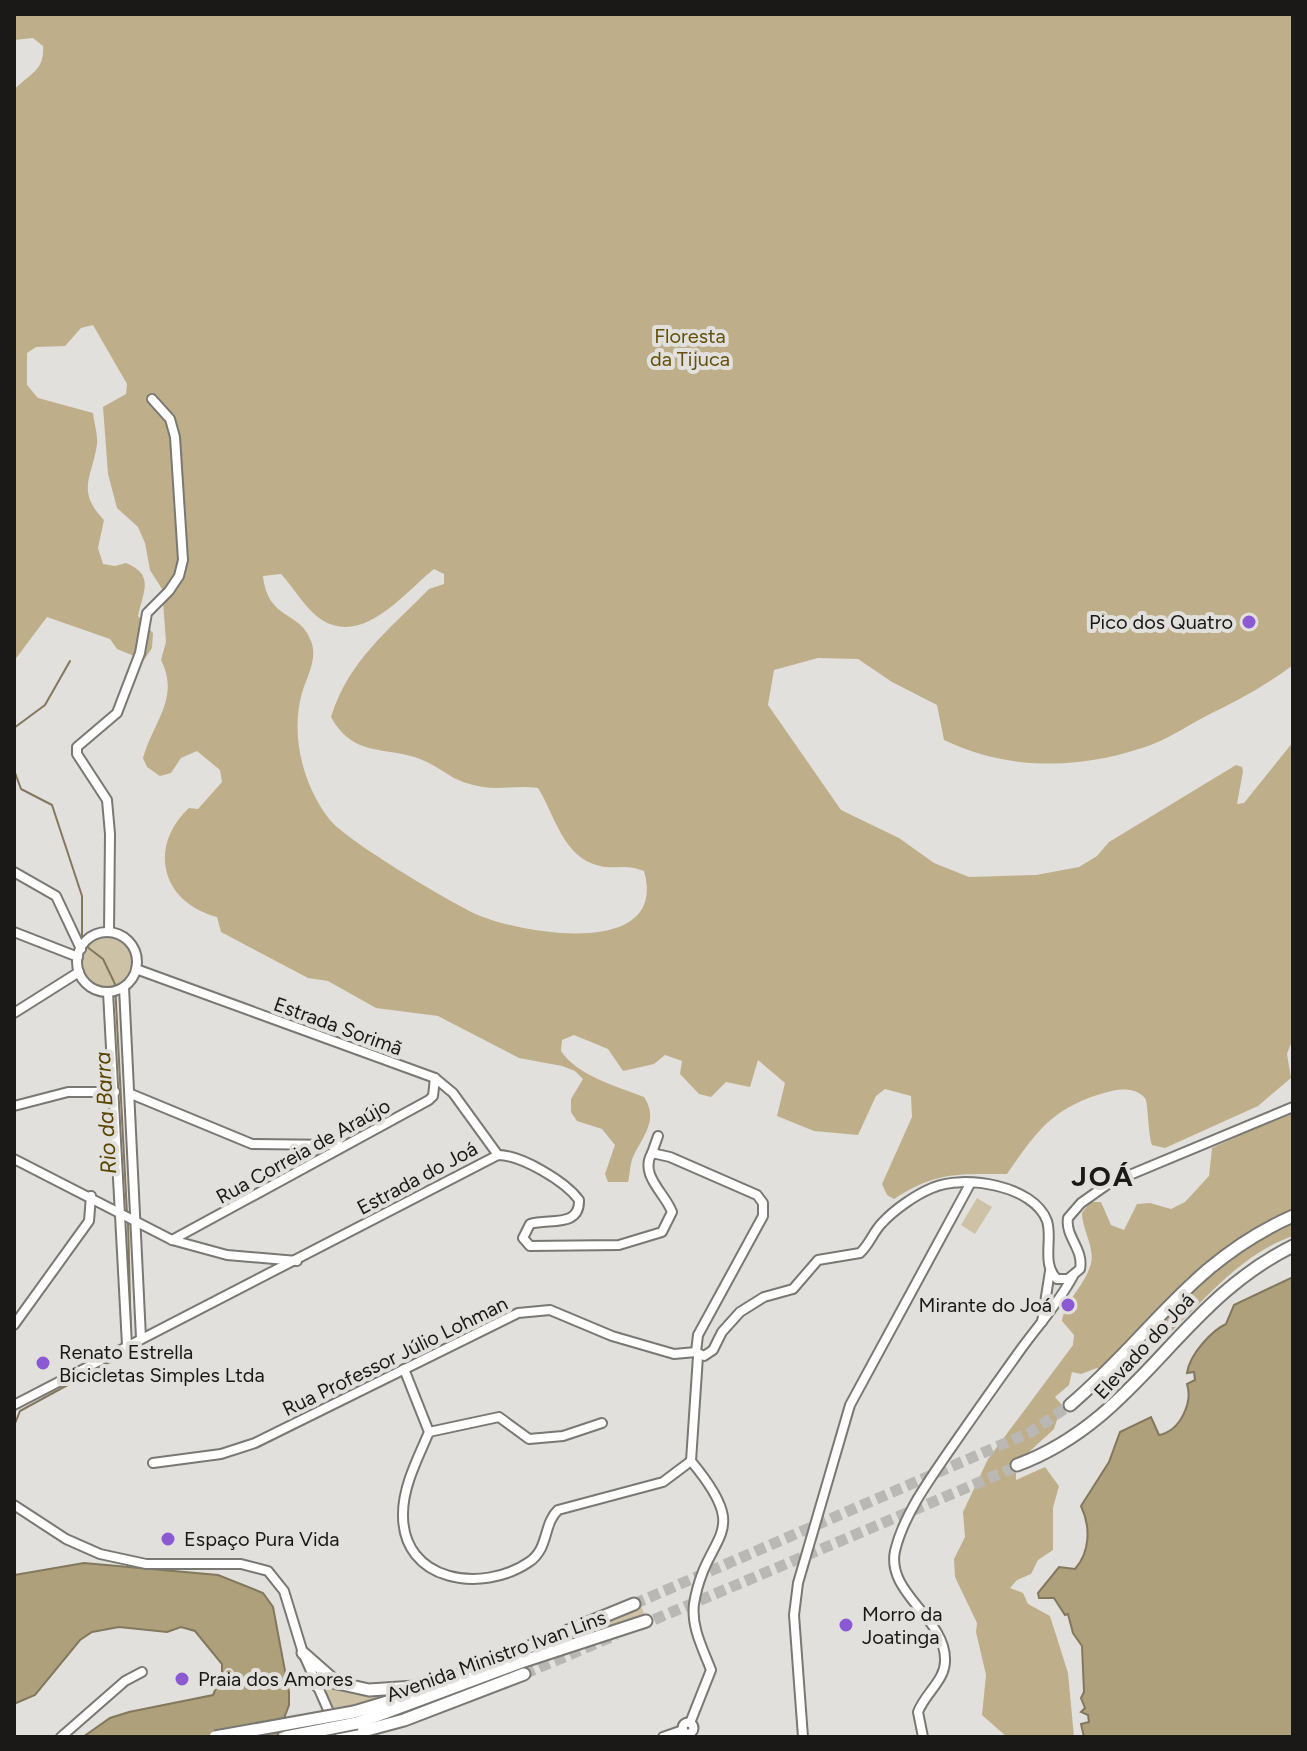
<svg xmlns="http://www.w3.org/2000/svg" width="1307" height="1751" viewBox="0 0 1307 1751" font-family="Figtree,sans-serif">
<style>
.green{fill:#cdc2a6}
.forest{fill:#beaf8a;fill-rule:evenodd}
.water{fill:#aea07b;stroke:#82785d;stroke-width:2}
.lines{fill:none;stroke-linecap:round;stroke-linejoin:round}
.stream{stroke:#82785d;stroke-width:2}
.highway-tunnel{stroke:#bab8b5;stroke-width:11;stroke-dasharray:11 5.5;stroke-linecap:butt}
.minor-casing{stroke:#797873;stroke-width:12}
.highway-casing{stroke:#797873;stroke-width:15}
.minor{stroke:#fff;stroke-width:8}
.highway{stroke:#fff;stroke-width:11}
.highway-bridge-casing{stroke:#797873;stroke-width:15;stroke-linecap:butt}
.highway-bridge{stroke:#fff;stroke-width:11}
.poi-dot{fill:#8b59d2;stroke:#e2e0dc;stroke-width:3}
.labels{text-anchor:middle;stroke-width:8;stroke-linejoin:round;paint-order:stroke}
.park-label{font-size:20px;fill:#644f0d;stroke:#e2e0dc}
.poi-label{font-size:20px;fill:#1a1918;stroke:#e2e0dc;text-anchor:start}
.street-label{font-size:20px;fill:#1a1918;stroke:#e2e0dc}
.water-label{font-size:22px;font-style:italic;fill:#594500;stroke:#e2e0dc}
.district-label{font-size:28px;font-weight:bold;letter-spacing:2px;fill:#1a1918;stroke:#e2e0dc}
</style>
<rect width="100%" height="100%" fill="#e2e0dc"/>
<g class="green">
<circle cx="107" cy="962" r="26"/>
<path d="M977,1198l15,9 -17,27 -14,-9z"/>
<path d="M641,1605l4,12 -97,31 -1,-3z"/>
<path d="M322,1685l59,10 5,2 -52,15z"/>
</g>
<g class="forest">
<path d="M14,14h1279v651c-26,20 -56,36 -85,50 -21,11 -43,26 -66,33 -66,22 -136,22 -198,-8l-7,-35 -45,-23 -34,-23 -40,-1 -44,12 -6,35 73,105 58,28 35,25 35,14 67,-2 43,-8 18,-11 12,-14 127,-77 6,2 1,4 -6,33 7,-1 49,-61v296l-6,16 4,24 -33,28 -93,42 -13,-3c-4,-11 -4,-44 -7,-47 -11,-12 -28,-9 -41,-5 -52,15 -67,38 -97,81 -47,0 -71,-3 -113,25l-7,-4 -5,-11 30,-67 -1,-21 -26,-7 -9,7 -18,39 -44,-4 -37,-15 8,-33 -27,-23 -8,27 -24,-5 -15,15 -12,-3 -19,-20 2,-13 -17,-6 -11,9 -31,7 -15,-22 -34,-14 -12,5 -1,11c17,25 55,35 83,46 16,24 -3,41 -11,60 -3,7 -3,17 -5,25h-20l-3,-8 10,-29 -13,-16 -25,-8 -6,-9v-13l12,-20 -8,-8 -13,-5 -43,-8 -81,-42 -62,-8 -48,-27 -20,-3 -87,-46 -4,-15c-55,-14 -70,-70 -28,-109l9,1 24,-27 -2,-12 -23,-19 -16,7 -10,15 -11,3 -13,-9 -4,-9c11,-38 37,-60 18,-98l5,-18 -4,-53 -12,-19 -5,-27 -7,-16 -21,-19 -9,-34 -5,-67 23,-13 1,-10 -34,-59 -12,3 -16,18 -29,1 -9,6v32l11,13 55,15c1,9 5,22 4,31 -4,32 -22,46 7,76l-6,28 5,16 12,2 11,-3c29,12 17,28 12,53l15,17 -1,15 -8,12 -27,-11 -7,-10 -63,-22 -33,44v-571c15,-16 31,-19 29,-44l-10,-8 -19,2zM434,569l10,5v10l-15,5c-41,42 -80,71 -98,128 24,44 60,27 96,45 23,12 27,20 56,25 18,3 36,-2 55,1 17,27 25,70 62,78 17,4 23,-3 44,5 25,88 -122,63 -166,44 -27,-12 -131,-74 -148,-95 -27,-34 -40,-85 -28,-127 5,-17 16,-34 9,-52 -11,-31 -43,-20 -48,-65l18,-2c13,14 25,36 41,46 42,26 83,-28 112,-51z"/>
<path d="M1293,1111v125c-55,19 -90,67 -131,104 -10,9 -22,11 -31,22l3,5 -16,9 -21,-8 -16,6 -9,-2 -3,13 -14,12 7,8 -8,24 -38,35v16l29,-13 14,19 -6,22v42l-15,10 -7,14 -14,6 -7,8 13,5 5,11 22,12 18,57 6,64h-67l-25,-22 4,-40 -10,-43 1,-9 -22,-46 -1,-18 11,-22 -2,-25 25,-53 85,-114 1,-10 -12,-14c3,-21 24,-36 29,-58 4,-15 -9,-34 -9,-50l8,-11h11l10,23 13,5 13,-26 13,-1 21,6 14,-7 24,-26 3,-28z"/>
</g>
<g class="water">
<path d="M1293,1277v460h-209l-3,-13 8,-2 -1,-7 -7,-3 4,-4 -4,-10 3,-6 -2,-46 -9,-13 -5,-19 -3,1 -11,-17h-15l-1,-5 21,-26 16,2c15,-17 16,-42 6,-63l28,-44 11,-30 31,-15 8,18c21,-4 34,-32 28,-51l8,-4 -1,-8 -7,1c3,-20 26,-43 39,-49l8,-19z"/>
<path d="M84,1563l134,12 45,18 10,14 16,85v13l-12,32h-194l27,-19 19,-6 84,-17 9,-21v-10l-27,-33 -14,-4 -14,5 -48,-5 -27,5 -12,8 -45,55 -21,9v-129z"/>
</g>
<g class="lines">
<g class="stream">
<path d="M14,728l31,-23 25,-44"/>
<path d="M14,770l7,19 31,16 30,91v47l21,16 12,25 12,230"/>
<path d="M128,1221l3,121"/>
<path d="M14,1426l6,-15 108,-59 2,-4"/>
</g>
<g class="highway-tunnel">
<path d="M634,1604l397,-172 39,-27"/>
<path d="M639,1626l379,-160"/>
<path d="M524,1674l92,-39"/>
</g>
<defs>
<g id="minor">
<path d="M14,872l42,24 25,53"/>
<path d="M14,932l64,25"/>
<path d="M109,932l1,-98 -3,-34 -30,-46v-7l40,-34 23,-60 7,-40 22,-22 10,-15 4,-16 -8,-123 -5,-18 -18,-20"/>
<circle cx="107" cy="962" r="30"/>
<path d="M136,969l299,109 18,15 45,62"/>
<path d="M124,987l17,351"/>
<path d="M108,992l19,353"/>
<path d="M14,1013l65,-41"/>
<path d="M131,1094l121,50 87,1"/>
<path d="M14,1106l54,-14h47"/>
<path d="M652,1153l6,-17"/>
<path d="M14,1159l158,81 55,15 70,6"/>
<path d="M172,1240l257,-140 4,-4 2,-18"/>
<path d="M1042,1322l8,-51"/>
<path d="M14,1325l75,-104 2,-25"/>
<path d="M404,1369l25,63c-11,26 -26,54 -26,82 -1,68 79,80 126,48 20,-13 14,-38 29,-52l105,-28 28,-21"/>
<path d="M14,1405l484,-250c23,0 67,26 81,45 1,28 -30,18 -49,24l-7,14 7,8 89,-1 43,-13 10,-20c-7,-19 -33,-37 -20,-59l18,4 87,38 6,8v13l-65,119 -2,17 8,4 9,-6 9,-18 18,-20 24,-15 29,-8 25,-29 42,-7c10,-9 13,-21 22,-30 12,-13 33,-28 50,-35 31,-14 102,-3 115,33 6,18 -6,43 10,58h11l12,-10c4,-20 -15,-32 -12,-51l13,-15 27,-19 185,-77"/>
<path d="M429,1432l70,-15 30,22 34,-3 39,-13"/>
<path d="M153,1463l68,-9 34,-11 263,-130 32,-3 62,26 62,18 22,-2"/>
<path d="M14,1505l52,34 34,15 46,10h95l27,7 16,20 19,62 26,59 1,25"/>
<circle cx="688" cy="1728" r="5.5"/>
<path d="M690,1723l21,-53c-8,-21 -20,-43 -17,-66 12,-74 61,-66 -3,-143l7,-105"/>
<path d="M61,1737l64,-56 17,-9"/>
<path d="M663,1737l20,-7"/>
<path d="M803,1737l-9,-122 4,-32 52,-178 120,-221"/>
<path d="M923,1737l-5,-25c7,-19 28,-32 27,-53 0,-41 -59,-66 -50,-108 8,-34 32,-68 52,-97 25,-36 51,-73 77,-109 18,-24 35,-43 49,-69"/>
</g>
<g id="highway">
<path d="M1070,1405c81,-69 121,-144 223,-189"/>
<path d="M1017,1465c122,-45 160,-162 276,-219"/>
<path d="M303,1653l34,30"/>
<path d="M318,1686l6,-6 45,10 46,-3"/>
<path d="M354,1712l60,-18 220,-90"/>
<path d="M357,1723l164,-61 125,-41"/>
<path d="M341,1737l63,-17 120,-46"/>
</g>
</defs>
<use href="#minor" class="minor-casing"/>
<use href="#highway" class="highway-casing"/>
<use href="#minor" class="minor"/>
<use href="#highway" class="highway"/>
<defs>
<g id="highway-bridge">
<path d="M215,1737l139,-25"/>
<path d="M286,1737l71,-14"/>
</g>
</defs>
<use href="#highway-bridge" class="highway-bridge-casing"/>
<use href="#highway-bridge" class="highway-bridge"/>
</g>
<g class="poi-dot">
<circle cx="1249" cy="622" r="8"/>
<circle cx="1068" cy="1305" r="8"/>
<circle cx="43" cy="1363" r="8"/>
<circle cx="168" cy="1539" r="8"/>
<circle cx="846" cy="1625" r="8"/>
<circle cx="182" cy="1679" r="8"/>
</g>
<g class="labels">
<g class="park-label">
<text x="690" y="343">Floresta<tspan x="690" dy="23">da Tijuca</tspan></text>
</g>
<g class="poi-label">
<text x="1233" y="629" text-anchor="end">Pico dos Quatro</text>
<text x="1052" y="1312" text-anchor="end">Mirante do Joá</text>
<text x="59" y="1359">Renato Estrella<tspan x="59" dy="23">Bicicletas Simples Ltda</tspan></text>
<text x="184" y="1546">Espaço Pura Vida</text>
<text x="862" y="1621">Morro da<tspan x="862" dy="23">Joatinga</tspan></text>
<text x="198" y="1686">Praia dos Amores</text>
</g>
<g class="street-label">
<text transform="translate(338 1026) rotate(20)" y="7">Estrada Sorimã</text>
<text transform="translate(303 1151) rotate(-29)" y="7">Rua Correia de Araújo</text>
<text transform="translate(417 1178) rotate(-28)" y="7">Estrada do Joá</text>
<text transform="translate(1144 1346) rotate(-47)" y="7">Elevado do Joá</text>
<text transform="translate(395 1356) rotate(-26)" y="7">Rua Professor Júlio Lohman</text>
<text transform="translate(496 1656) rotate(-20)" y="7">Avenida Ministro Ivan Lins</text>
</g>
<g class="water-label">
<text transform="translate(105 1113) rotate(-93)" y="8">Rio da Barra</text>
</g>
<g class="district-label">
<text x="1103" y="1186">JOÁ</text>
</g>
</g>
<rect width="1307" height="1751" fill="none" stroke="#1a1918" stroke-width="32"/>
</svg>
